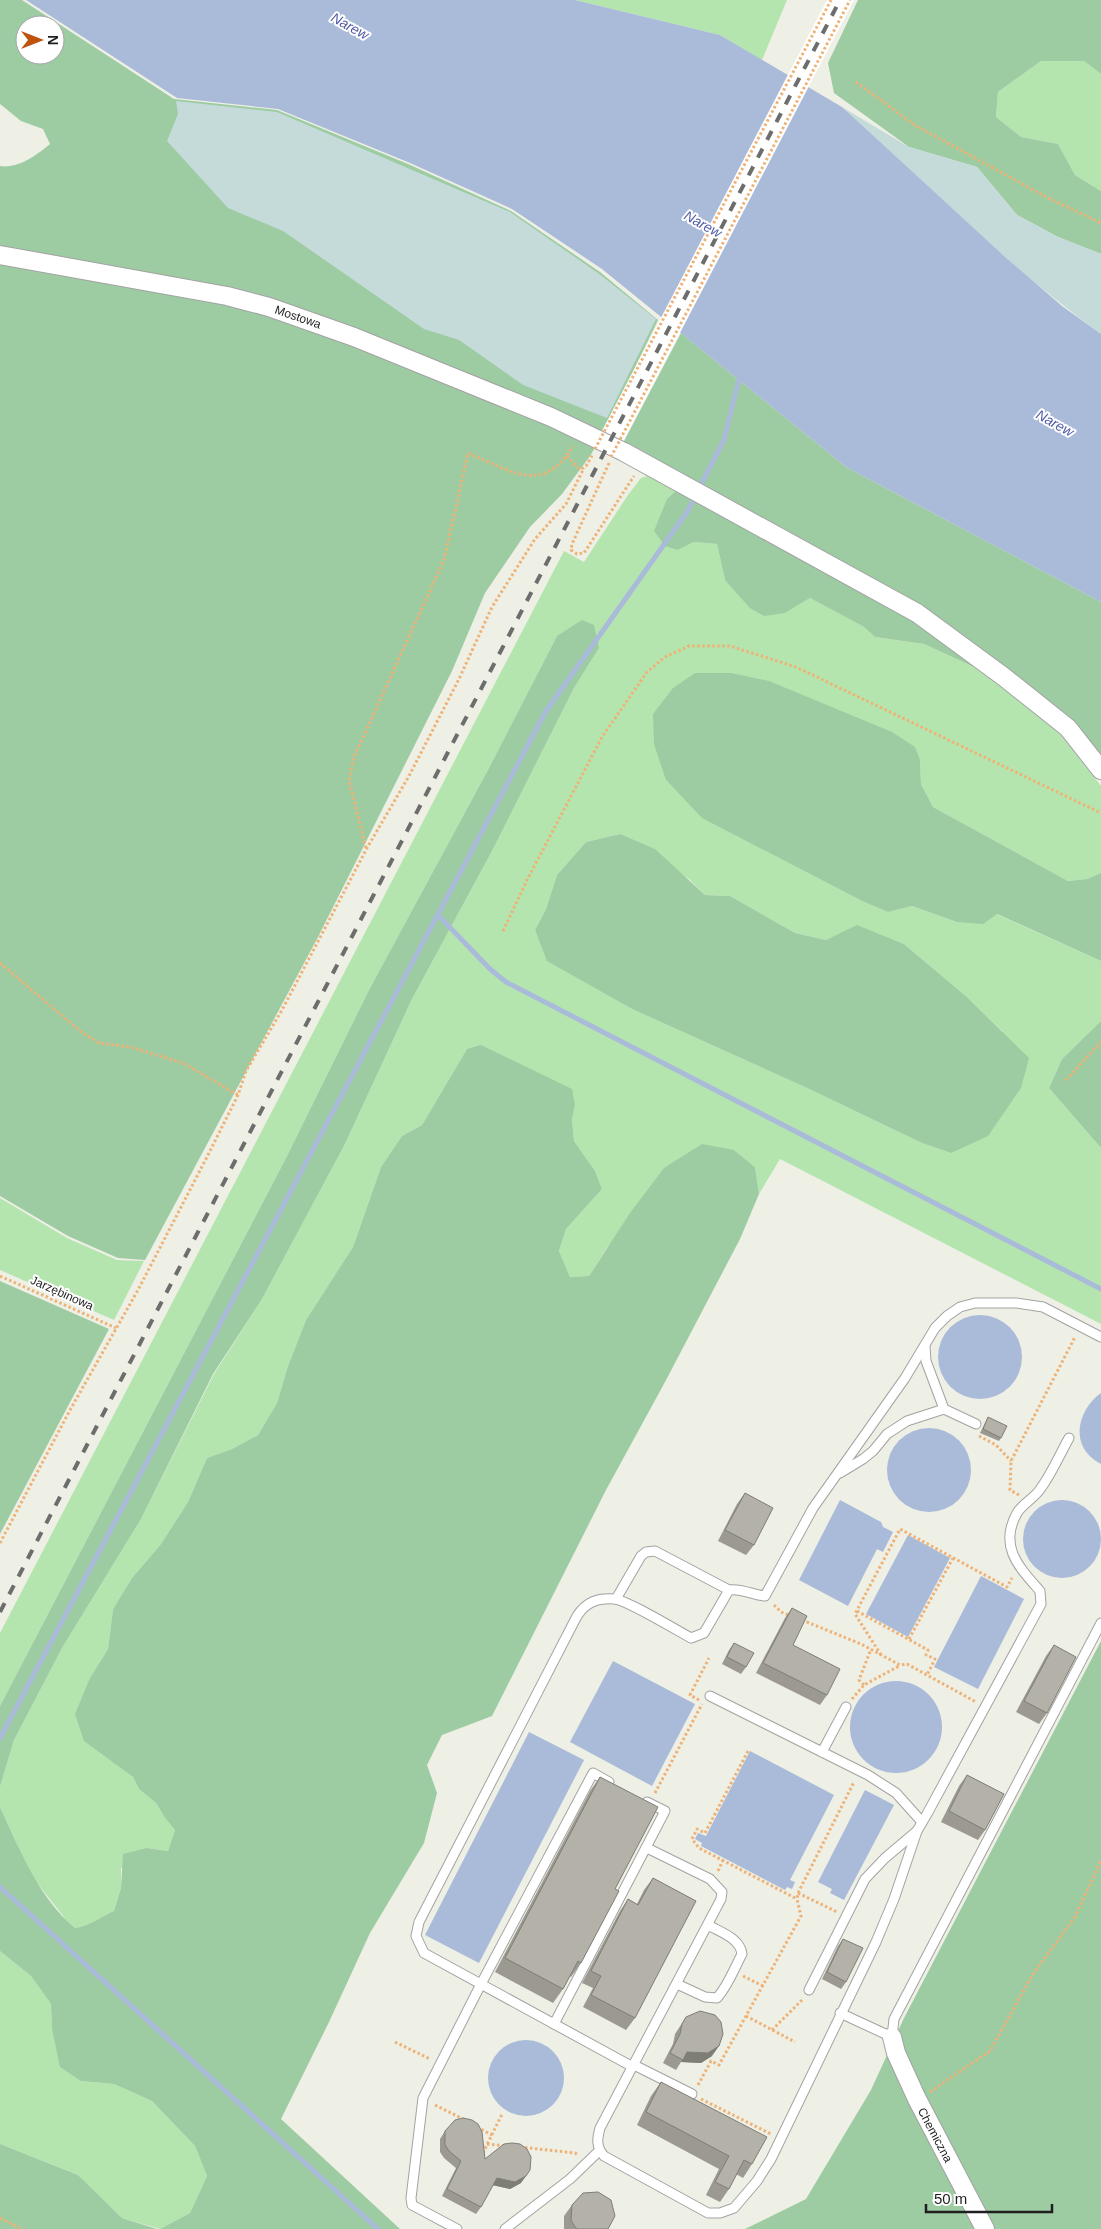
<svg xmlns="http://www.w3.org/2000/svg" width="1101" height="2229" viewBox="0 0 1101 2229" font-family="Arial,sans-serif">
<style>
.grass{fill:#b5e5af;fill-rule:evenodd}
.forest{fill:#9dcba2;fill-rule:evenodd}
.wetland{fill:#c4dbda}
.water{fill:#a9bbd9}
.pier{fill:#fff}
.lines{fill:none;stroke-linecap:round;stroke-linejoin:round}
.stream{stroke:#a9bbd9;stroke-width:5}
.lane-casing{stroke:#a3a3a3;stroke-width:11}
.street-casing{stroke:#a3a3a3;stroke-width:20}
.path{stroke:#efb276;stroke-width:3;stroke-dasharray:2.5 2.5;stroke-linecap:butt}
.lane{stroke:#fff;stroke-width:9}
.street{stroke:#fff;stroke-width:18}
.rail{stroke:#6d6d6d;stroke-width:4;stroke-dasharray:10 10;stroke-linecap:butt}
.path-bridge{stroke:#efb276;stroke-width:3;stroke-dasharray:2.5 2.5;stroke-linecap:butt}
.wall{fill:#9b9990}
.shaded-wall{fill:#7e7d76}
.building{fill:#b4b2a8;stroke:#7e7d76}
.labels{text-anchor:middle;stroke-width:4;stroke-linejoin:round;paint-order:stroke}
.street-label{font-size:12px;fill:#1f1f1f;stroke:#fff}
.water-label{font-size:14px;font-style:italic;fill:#525ba7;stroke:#fff}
</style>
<rect width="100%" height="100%" fill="#eeefe5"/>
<g class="grass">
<path d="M575,0h212l-25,60 -42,-25z"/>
<path d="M1041,61h43l17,13v117l-26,-16 -17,-31 -37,-7 -25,-20 2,-25z"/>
<path d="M648,476l10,1 20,11v62l16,-8 23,2 8,36 60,33 25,-15 54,29 11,10 49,7 65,30 38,25 30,31 44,56v87l-14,6 -19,2 -135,-74 -12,-23 -1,-24 -254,20 37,38 161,84 24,10 24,-6 45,16 39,-8 105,47v60l-39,38 -13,29 52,60v176l-321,-165 -21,35 -4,-27 -21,-17 -126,96 -19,30 -19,1 -11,-26 7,-22 36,-40 -7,-18 -21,-30 -2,-21 3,-15 -108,-56 -45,76 -20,11 -21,31 -28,80 -47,73 -18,46 -11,37 -19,32 -26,14 -25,9 -19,44 -27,42 -29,34 -19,31 -5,40 -18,29 22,82 21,17 6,12 17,14 9,15 10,12 -7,21 -21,-3 -26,20v20l-7,23c-14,6 -24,15 -39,17l-8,-7 -36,-46 -31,-68v-20l14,-47 48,-92 79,-129 73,-145 48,-75 83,-155 67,-145 80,-148 82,-163 25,-40 -42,-12 -68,132 -120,222 -83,168 -286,548v-73l564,-1082 20,11 44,-67 13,-17zM620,834l69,45 16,16 25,1 65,37 31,7 32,-14 46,18 64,54 35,34 -52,121 -29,-10 -115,-55 -175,-79 -84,-48 -13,-31 11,-21 11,-34 29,-33z"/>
<path d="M0,1198l67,40 50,22 27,1 -30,59 -114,-50z"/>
<path d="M0,1951l31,25 20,28 1,25 29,52 33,3 38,17 43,45 12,30 -17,37 -30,16 -38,-11 -44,-43 -78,-31z"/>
</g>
<g class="forest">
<path d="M0,0h22l152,99 103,11 131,54 103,47 89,61 58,48 -55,114 -13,22 -28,38 -32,33 -45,66 -33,78 -134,266 -173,323 -27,-2 -50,-22 -68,-40v-1030c18,3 37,-11 50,-22l-7,-15 -22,-8 -21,-17zM25,25h30v30h-30z"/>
<path d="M858,0h243v74l-17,-13h-43l-43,31 -2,25 25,20 37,7 17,31 26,16v63l-43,-17 -41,-22 -40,-48 -68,-20 -75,-54 -6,-30z"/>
<path d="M681,333l165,134 255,135v151l-44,-23 -30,-31 -38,-25 -65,-30 -49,-7 -11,-10 -54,-29 -25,15 -21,3 -14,-8 -25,-28 -8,-36 -23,-2 -16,8 -13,-4 -11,-15 13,-32 13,-12 -57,-44z"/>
<path d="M582,620l12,5 5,23 -25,40 -82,163 -80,148 -67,145 -83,155 -49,75 -72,145 -79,129 -48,92 -14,47v-81l286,-548 83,-168 120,-222 68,-132z"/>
<path d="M695,673h36l38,8 123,51 23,15 5,13 1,24 12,23 135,74 19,-2 14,-6v88l-104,-47 -14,10 -26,-2 -45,-16 -24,6 -24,-10 -162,-84 -36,-38 -12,-36 -1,-30 20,-26z"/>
<path d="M620,834l35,15 50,46 25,1 65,37 31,7 31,-15 47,19 64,54 61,60 -8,30 -33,48 -37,17 -29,-10 -115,-55 -175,-79 -85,-48 -12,-31 11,-21 11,-34 29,-33z"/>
<path d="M1101,1021v127l-52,-60 13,-29z"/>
<path d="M481,1045l91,44 3,16 -3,15 2,21 21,30 7,18 -36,40 -7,22 11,26 19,-1 41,-63 34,-45 38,-24 32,6 21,17 4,27 -19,45 -75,143 -59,108 -114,226 -50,19 -15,30 10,28 -13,50 -54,90 -41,89 -48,97 119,110h-240l30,-16 17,-37 -12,-30 -43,-45 -38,-17 -33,-3 -21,-14 -8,-38 -1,-25 -20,-28 -31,-25v-144c20,43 38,90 75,121 15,-2 25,-11 39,-17l7,-23 2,-34 24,-6 21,3 7,-21 -10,-12 -9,-15 -17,-14 -6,-12 -49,-36 -9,-27 15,-36 18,-29 5,-40 19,-31 29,-34 27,-42 19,-44 25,-9 26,-14 19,-32 11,-37 18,-46 47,-73 28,-80 21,-31 20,-11 45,-76z"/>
<path d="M0,1281l109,48 -109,205z"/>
<path d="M1101,1641v588h-356l61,-30 65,-109 33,-72z"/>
<path d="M0,2144l78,31 44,43 35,11h-157z"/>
</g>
<g class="wetland">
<path d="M176,101l101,11 233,100 88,61 58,46 -49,99 -84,-33 -64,-45 -35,-11 -141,-98 -55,-23 -61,-67 11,-27z"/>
<path d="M842,107l67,40 68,20 40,48 41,22 43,17v80c-93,-68 -175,-149 -259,-227z"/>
</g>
<g class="water">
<path d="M26,0h549l145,35 122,72 162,149 58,50 39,28v268l-255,-135 -244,-198 -90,-60 -102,-46 -132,-54 -101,-11z"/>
<circle cx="980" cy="1357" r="42"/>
<path d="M1101,1393v71c-32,-16 -25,-53 0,-71z"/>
<circle cx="929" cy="1470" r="42"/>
<circle cx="1062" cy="1539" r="39"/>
<path d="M840,1500l41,22 2,5 10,5 -10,20 -6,-3 -29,57 -49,-26z"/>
<path d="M908,1535l42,23 -42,79 -42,-23z"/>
<path d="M981,1576l43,23 -46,90 -44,-22z"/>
<path d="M613,1661l82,43 -43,82 -82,-44z"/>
<circle cx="896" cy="1727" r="46"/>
<path d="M529,1732l55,28 -105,203 -54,-28z"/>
<path d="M750,1751l84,44 -44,85 5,2 -3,7 -5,-2 -2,3 -84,-44 1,-3 -7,-4 3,-6 8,3z"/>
<path d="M865,1790l29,15 -50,95 -14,-7 2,-4 -14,-7z"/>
<circle cx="526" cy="2078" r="38"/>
</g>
<path class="pier" d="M827,0h27l-240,459 -21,-11z"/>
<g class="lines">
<g class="stream">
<path d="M438,915l52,54 16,13 595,307"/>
<path d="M0,1738l546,-1027 141,-199 37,-72 16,-65"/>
<path d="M0,1887l378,342"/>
</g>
<defs>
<g id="lane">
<path d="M925,1346l1,15 18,48 32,15"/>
<path d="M840,1473l23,-14 10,-8 14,-17 20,-13 37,-12"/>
<path d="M616,1599l25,-43 5,-4 9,-1 74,39"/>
<path d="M710,1696l158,79 28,18 26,29"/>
<path d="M822,1752l24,-45"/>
<path d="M647,1848l63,31 12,13 -1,7 -121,229c-3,11 -4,19 4,28l104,57h12l14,-5 23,-27 14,-22 105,-217 18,-43 23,-68"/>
<path d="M677,1984l28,13 12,1c11,-12 17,-29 25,-44 -2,-16 -22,-22 -34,-29"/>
<path d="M809,1990l56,-111 20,-21 32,-27 10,-17 114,-210 -1,-13c-20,-23 -42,-44 -23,-78 6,-10 18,-15 24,-25 11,-15 19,-34 28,-50"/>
<path d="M840,2013l52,24 2,-18 207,-396"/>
<path d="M554,2024l111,-213 -18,-9"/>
<path d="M634,2065l58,29"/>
<path d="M633,2067l-209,-114 -8,-17 3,-14 158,-306c9,-14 20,-18 37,-17 11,0 64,32 77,39l13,-5 25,-43c12,-2 24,5 36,6l48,-88 92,-130 30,-50 12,-12 13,-9 15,-4h41l27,4 58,30"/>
<path d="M457,2229l-45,-24 -1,-7 12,-100 58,-114 112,-211 16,9"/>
<path d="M505,2229l65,-50 29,-28"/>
</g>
<g id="street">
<path d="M0,255l227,41 42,11 85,30 197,80 73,35 293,161 87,64 64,51 33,42"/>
<path d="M892,2037l4,16 21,46 68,130"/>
</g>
</defs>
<use href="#lane" class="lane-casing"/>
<use href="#street" class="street-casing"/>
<g class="path">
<path d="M856,82l57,42 133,73 55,26"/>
<path d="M567,456l11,12 3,1 5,-3 7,-12"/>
<path d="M609,463l-37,81 -1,6 6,4 7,-1 50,-77"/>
<path d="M366,848l-17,-68 5,-23 90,-197 24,-107c43,18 75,43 105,-7"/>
<path d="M503,931l24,-51 75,-143 45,-65 18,-15 24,-11h41l66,21 305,146"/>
<path d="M0,963l80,68 19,12 31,4 53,16 55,32"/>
<path d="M1066,1080l35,-38"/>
<path d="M0,1276l116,52"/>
<path d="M979,1436l17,9 15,16"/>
<path d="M1019,1495l-9,-5 1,-29 64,-124"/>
<path d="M0,1543l70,-133 68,-120 69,-133 31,-62 8,-24 36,-61 85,-162 42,-72 50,-97 33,-72 43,-68 31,-35 18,-36"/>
<path d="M774,1605l7,7 10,4"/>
<path d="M857,1611l71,39 -2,5 9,4 -8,16"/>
<path d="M802,1620l59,24 39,21 7,-1 69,38"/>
<path d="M909,1639l44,-81"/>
<path d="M881,1655l-26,-41 45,-85 107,58 5,-9"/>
<path d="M864,1685l-5,-5 12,-31"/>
<path d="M852,1699l12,-14 35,-19"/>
<path d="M699,1700l-9,-5 19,-37"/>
<path d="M748,1751l-43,82 -8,-4 -5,10 7,9 98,51"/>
<path d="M655,1793l47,-89"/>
<path d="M718,1871l5,-11"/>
<path d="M798,1893l39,19"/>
<path d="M743,1976l20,10"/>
<path d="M746,2016l49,26"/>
<path d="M772,2030l30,-30"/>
<path d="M395,2042l35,17"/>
<path d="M698,2085l13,-24 8,4 82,-149 -4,-17 1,-6 56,-111"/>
<path d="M930,2092l60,-41 43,-77 42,-57 26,-57"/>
<path d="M701,2099l70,35"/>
<path d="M435,2105l30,15"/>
<path d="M477,2127l15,8"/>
<path d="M487,2144l20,2"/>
<path d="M520,2147l55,6 3,2"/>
<path d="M483,2153l19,-39"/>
<path d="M0,2218l22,11"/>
</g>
<use href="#lane" class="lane"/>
<use href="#street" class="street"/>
<path class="rail" d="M0,1612l840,-1612"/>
<g class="path-bridge">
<path d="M595,449l236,-449"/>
<path d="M611,457l239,-457"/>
</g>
</g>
<g class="wall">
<path d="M988,1417l13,21 -2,3 -19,-8z"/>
<path d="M745,1493l9,52 -8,10 -28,-14 19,-37z"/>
<path d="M792,1608l1,37 34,50 -7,10 -64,-32 29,-55z"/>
<path d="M734,1643l12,24 -5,7 -19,-10 7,-14z"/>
<path d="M1054,1645l-7,68 -8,11 -23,-12 30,-56z"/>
<path d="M967,1775l18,55 -7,10 -37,-18 18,-36z"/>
<path d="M600,1777l15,112 -34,74 -10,14 -1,-1 -7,13 -10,14 -58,-31 95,-181z"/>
<path d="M653,1878l-18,140 -9,12 -43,-23 10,-19 -11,-5 38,-72 8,-12 9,5 7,-14z"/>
<path d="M843,1939l3,43 -5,7 -19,-10 16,-33z"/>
<path d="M686,2017l26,39 -11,7 -20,-1 -5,8 -13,-7 10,-19 2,-10z"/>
<path d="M661,2082l91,82 -9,14 -7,-4 -7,15 -9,13 -14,-7 13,-26 -82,-44 14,-29z"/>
<path d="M445,2131l40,28 36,24 -11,6 -17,-4 -12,22 -5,7 -34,-18 14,-28 -12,-10 -4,-6v-13z"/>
<path d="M572,2205l36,24h-44v-13z"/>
</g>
<g class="shaded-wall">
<path d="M719,2046l-7,10 -11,7 -20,-1 6,-10z"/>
<path d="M526,2176l-5,7 -11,6 -18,-4 5,-7z"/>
</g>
<g class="building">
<path d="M988,1417l19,9 -6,12 -18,-9z"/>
<path d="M745,1493l28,15 -19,37 -29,-15z"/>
<path d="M792,1608l15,8 -14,29 47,24 -13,26 -64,-32z"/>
<path d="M734,1643l20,10 -8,14 -19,-10z"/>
<path d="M1054,1645l22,12 -29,56 -23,-12z"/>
<path d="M967,1775l37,19 -19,36 -36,-19z"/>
<path d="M600,1777l58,30 -43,82 4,2 -38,72 -3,-2 -15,28 -58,-31z"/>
<path d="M653,1878l43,23 -61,117 -44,-23 10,-19 -10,-5 37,-72 10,6z"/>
<path d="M843,1939l20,9 -17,34 -19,-10z"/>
<path d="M700,2011l15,4 6,7 2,12 -4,12 -11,7 -21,-1 -4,8 -13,-7 10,-19 2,-10 4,-7z"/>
<path d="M661,2082l106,55 -15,27 -8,-4 -15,29 -14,-7 14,-26 -83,-44z"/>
<path d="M463,2118l9,2 6,4 4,8 3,27 19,-15 8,-1 8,1 7,5 4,8 -1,13 -4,6 -11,6 -18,-4 -16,29 -34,-18 14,-28 -12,-10 -4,-6v-14l10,-11z"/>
<path d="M598,2192l13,8 4,16 -7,13h-31l-2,-2 -4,-7 1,-15 11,-12z"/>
</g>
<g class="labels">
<g class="street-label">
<text transform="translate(298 317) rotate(19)" y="4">Mostowa</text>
<text transform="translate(62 1293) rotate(24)" y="4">Jarzębinowa</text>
<text transform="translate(935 2135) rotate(62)" y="4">Chemiczna</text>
</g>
<g class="water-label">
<text transform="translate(350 26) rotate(29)" y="5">Narew</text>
<text transform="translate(703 224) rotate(29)" y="5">Narew</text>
<text transform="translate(1055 423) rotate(29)" y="5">Narew</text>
</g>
</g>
<g transform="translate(40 40) rotate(90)"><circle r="24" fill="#ffffff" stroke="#a5a5a5"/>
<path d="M0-4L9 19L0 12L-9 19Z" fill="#be530f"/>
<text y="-8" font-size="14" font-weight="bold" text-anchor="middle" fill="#1f1f1f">N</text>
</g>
<path d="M926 2204v8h126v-8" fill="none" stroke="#1f1f1f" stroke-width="2.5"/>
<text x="934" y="2204" font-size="15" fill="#1f1f1f" stroke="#ffffff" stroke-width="4" paint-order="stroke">50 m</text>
</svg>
